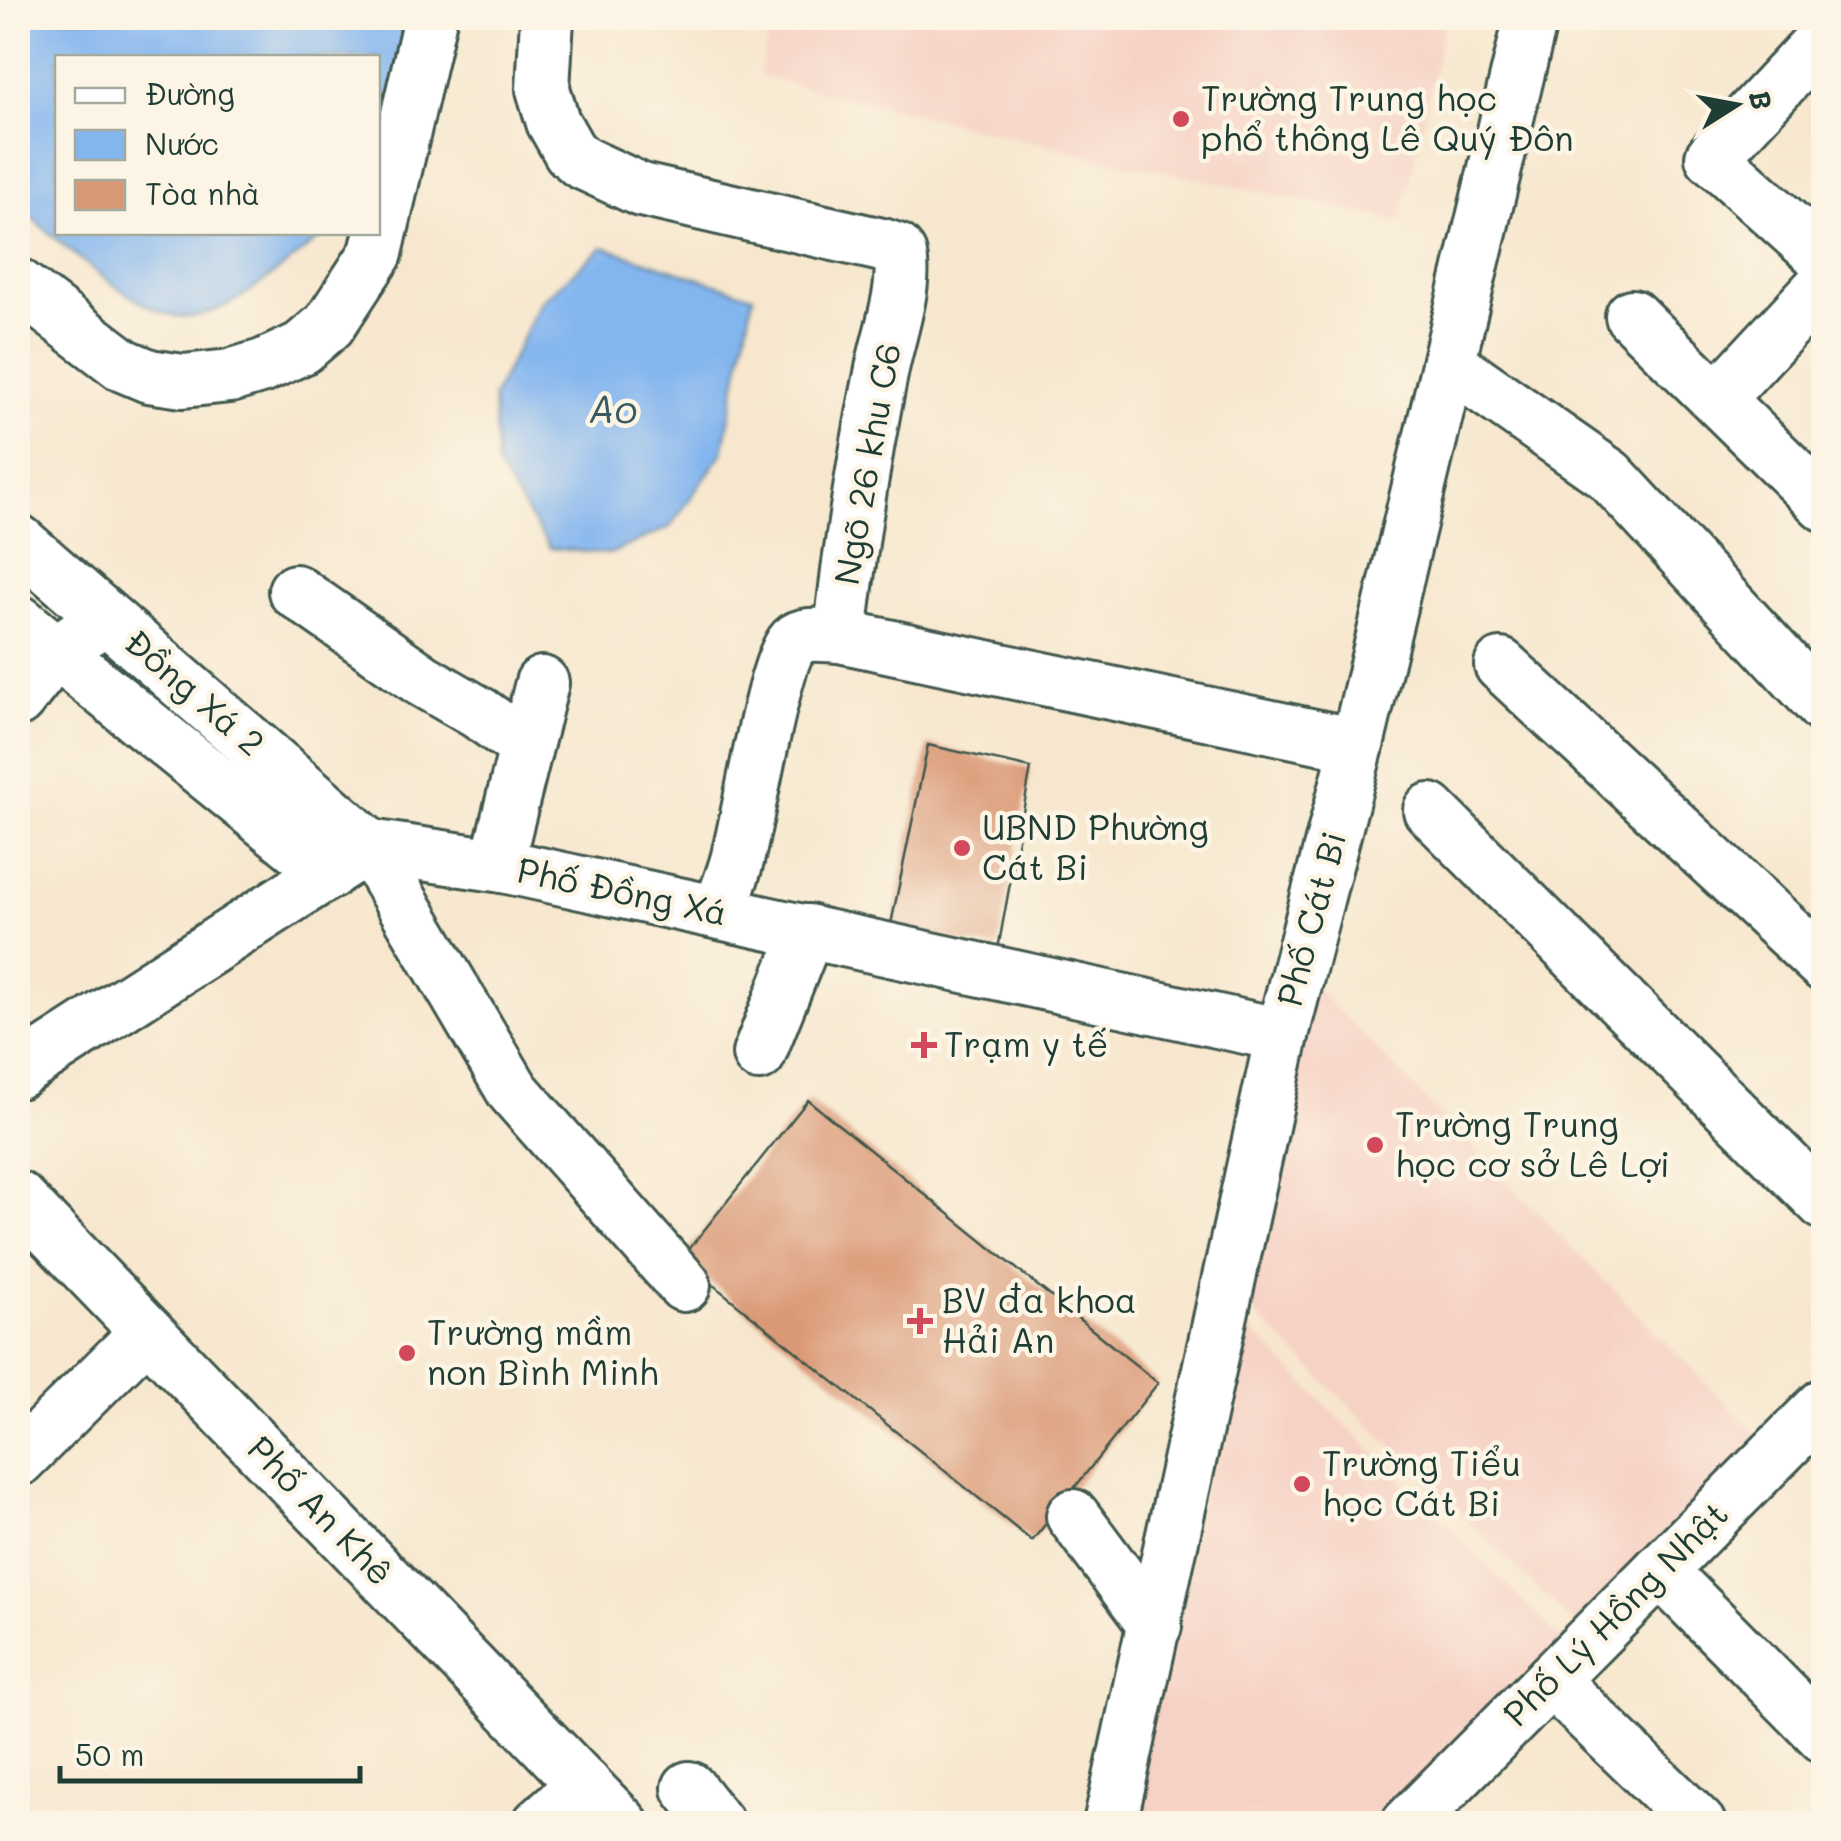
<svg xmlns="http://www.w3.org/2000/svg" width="1841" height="1841" viewBox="0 0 1841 1841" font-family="Mali,sans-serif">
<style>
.built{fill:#f6d1c5}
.water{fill:#83b5ef;stroke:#517992;stroke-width:2.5}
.building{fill:#da9976}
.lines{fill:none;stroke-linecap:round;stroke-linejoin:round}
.minor-casing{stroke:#3f564b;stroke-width:58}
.minor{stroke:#fff;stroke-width:52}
.poi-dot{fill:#d1495b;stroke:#fcf5e5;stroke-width:4}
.labels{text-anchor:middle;stroke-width:9;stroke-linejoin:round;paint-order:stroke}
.poi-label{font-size:35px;fill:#1f3d34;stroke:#fcf5e5;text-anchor:start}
.street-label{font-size:35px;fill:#1f3d34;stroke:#fcf5e5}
.water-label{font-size:38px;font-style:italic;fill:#385b63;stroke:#fcf5e5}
</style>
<rect width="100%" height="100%" fill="#fcf5e5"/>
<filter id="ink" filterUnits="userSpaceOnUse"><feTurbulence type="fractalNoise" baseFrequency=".01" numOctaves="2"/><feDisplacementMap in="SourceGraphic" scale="20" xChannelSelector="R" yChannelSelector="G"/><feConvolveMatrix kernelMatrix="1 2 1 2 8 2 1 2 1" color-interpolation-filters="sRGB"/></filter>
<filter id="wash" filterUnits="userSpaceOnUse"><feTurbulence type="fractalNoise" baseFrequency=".0048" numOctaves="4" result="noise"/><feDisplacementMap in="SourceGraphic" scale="40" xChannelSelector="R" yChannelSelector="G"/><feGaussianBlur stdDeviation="2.25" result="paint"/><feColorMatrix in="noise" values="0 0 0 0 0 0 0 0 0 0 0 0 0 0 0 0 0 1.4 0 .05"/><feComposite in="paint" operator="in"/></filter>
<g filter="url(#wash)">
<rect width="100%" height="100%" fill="#f7e7ce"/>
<g class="built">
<path d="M772,18h674l-45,203 -283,-59 -359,-86z"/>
<path d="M1310,982l458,464 -192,180 -328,-319z"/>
<path d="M1240,1319l332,331 -175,173 -266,1z"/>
</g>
<g class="water">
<path d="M18,18h396l-36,169v-129h-320v174l269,1c-35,25 -94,81 -137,84 -49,4 -134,-80 -172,-111z"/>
<path d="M603,247l150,49 -30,156 -53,75 -61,27 -59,-6 -53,-81 -4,-70 48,-96z"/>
</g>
<g id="blocks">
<g class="building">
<path d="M928,745l103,23 -33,181 -108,-20z"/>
<path d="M808,1100l350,283 -126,158 -351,-282z"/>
</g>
</g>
</g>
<g filter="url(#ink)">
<use href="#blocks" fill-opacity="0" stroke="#3f564b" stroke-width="2.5"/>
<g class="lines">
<defs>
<g id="minor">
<path d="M547,18l-4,71 10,33 17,30 11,10 60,28 241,55 15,5 3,5c7,32 -12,82 -18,114 -18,88 -32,178 -42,267l517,109"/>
<path d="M1824,37l-112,120 112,101"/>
<path d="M18,285l105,80 26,11 34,5 47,-5 33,-10 39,-18 27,-23 47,-72 54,-235"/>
<path d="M1632,316l192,188"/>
<path d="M1450,364l159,111 215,232"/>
<path d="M1717,399l107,-115"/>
<path d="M18,541l351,305 144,245 171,194"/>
<path d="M295,591l127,89 57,33 45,32"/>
<path d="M18,621l311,252"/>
<path d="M1501,665l323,300"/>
<path d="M18,700l37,-47 30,-21"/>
<path d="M1430,810l394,393"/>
<path d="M503,866l-2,-19 41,-164"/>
<path d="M719,911c7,-19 16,-39 20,-59 10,-38 34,-189 55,-211 10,-10 33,-5 46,-5"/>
<path d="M759,1054l49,-123"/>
<path d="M18,1072l351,-226 134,20 779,169"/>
<path d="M18,1198l604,626"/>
<path d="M18,1460l129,-128"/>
<path d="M1073,1516l82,110"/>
<path d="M1660,1570l164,166"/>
<path d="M1551,1680l148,144"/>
<path d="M689,1788l28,36"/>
<path d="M539,1824l45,-40"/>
<path d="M1110,1824l172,-789 75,-290 174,-727"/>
<path d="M1408,1824l416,-419"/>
</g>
</defs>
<use href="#minor" class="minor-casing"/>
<use href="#minor" class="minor"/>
</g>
</g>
<g class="poi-dot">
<circle cx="1181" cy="119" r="10"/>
<circle cx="962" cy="848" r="10"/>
<path d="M919 1030h10v10h10v10h-10v10h-10v-10h-10v-10h10z"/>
<circle cx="1375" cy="1145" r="10"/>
<path d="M915 1306h10v10h10v10h-10v10h-10v-10h-10v-10h10z"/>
<circle cx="407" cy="1353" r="10"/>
<circle cx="1302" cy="1484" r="10"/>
</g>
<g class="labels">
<g class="poi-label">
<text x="1201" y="111">Trường Trung học<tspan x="1201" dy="40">phổ thông Lê Quý Đôn</tspan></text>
<text x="982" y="840">UBND Phường<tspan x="982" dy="40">Cát Bi</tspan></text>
<text x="944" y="1057">Trạm y tế</text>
<text x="1395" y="1137">Trường Trung<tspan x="1395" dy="40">học cơ sở Lê Lợi</tspan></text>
<text x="942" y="1313">BV đa khoa<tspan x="942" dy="40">Hải An</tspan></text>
<text x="427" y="1345">Trường mầm<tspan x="427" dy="40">non Bình Minh</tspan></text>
<text x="1322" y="1476">Trường Tiểu<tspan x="1322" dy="40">học Cát Bi</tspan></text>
</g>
<g class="street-label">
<text transform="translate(868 464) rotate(-80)" y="12">Ngõ 26 khu C6</text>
<text transform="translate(194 693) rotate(41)" y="12">Đồng Xá 2</text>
<text transform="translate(622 892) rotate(12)" y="12">Phố Đồng Xá</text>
<text transform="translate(1312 919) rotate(-75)" y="12">Phố Cát Bi</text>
<text transform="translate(320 1511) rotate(46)" y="12">Phố An Khê</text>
<text transform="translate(1616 1614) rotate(-45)" y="12">Phố Lý Hồng Nhật</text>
</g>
<g class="water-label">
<text x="613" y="423">Ao</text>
</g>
</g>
<rect width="1841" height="1841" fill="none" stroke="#fcf5e5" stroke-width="60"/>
<rect x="55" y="55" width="325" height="180" fill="#fcf5e5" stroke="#a4ab9e" stroke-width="2.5"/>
<rect x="75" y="88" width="50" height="15" fill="#ffffff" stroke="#a4ab9e" stroke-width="2.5"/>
<text x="145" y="105" font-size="30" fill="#1f3d34">Đường</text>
<rect x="75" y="130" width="50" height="30" fill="#83b5ef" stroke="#a4ab9e" stroke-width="2.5"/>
<text x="145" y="155" font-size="30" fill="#1f3d34">Nước</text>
<rect x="75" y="180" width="50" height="30" fill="#da9976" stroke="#a4ab9e" stroke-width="2.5"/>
<text x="145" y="205" font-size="30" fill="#1f3d34">Tòa nhà</text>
<g transform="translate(1736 105) rotate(79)" stroke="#fcf5e5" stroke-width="8" paint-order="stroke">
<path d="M0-8L18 38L0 25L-18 38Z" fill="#1f3d34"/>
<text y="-15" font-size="28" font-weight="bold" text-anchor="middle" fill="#1f3d34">B</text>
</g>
<path d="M60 1766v15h300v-15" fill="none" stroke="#1f3d34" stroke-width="5"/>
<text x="75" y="1766" font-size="30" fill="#1f3d34" stroke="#fcf5e5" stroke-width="8" paint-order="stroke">50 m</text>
</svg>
